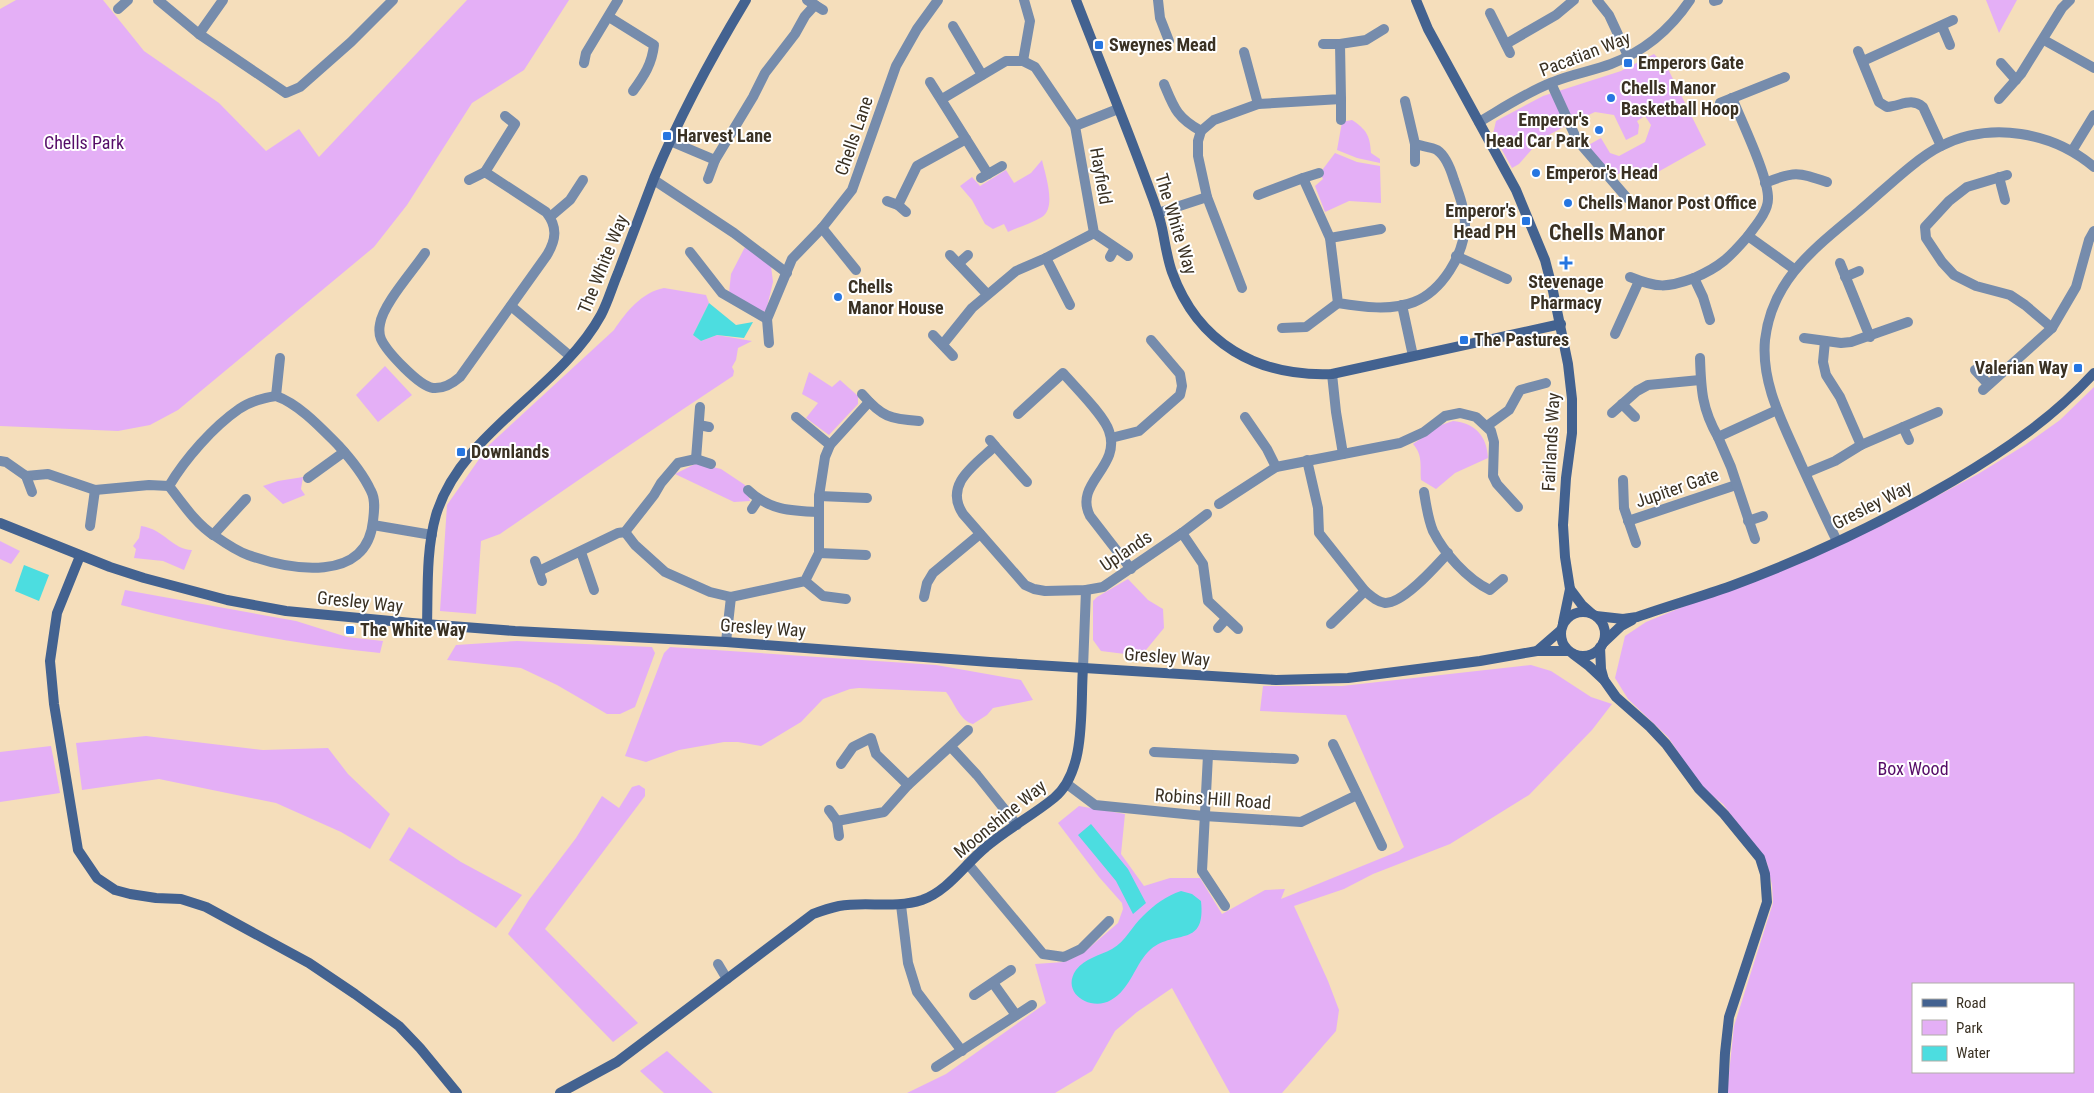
<svg xmlns="http://www.w3.org/2000/svg" width="2094" height="1093" viewBox="0 0 2094 1093" font-family="'Roboto Condensed',sans-serif">
<style>
.green{fill:#e4aff6;fill-rule:evenodd}
.water{fill:#4cdde0}
.lines{fill:none;stroke-linecap:round;stroke-linejoin:round}
.street{stroke:#768cac;stroke-width:10}
.secondary{stroke:#436290;stroke-width:10}
.poi-dot{fill:#2676e1;stroke:#fff;stroke-width:2}
.labels{text-anchor:middle;stroke-width:4;stroke-linejoin:round;paint-order:stroke}
.poi-label{font-size:18px;font-weight:bold;fill:#3a3123;stroke:#fff;text-anchor:start}
.street-label{font-size:18px;fill:#3a3123;stroke:#fff}
.park-label{font-size:18px;fill:#550c68;stroke:#fff}
.district-label{font-size:22px;font-weight:bold;fill:#3a3123;stroke:#fff}
</style>
<rect width="100%" height="100%" fill="#f5debb"/>
<g class="green">
<path d="M16,0h87l41,51 75,52 47,48 33,-22 20,28 148,-157h102l-45,70 -52,33 -65,102 -33,42 -196,163 -28,15 -32,6 -118,-5v-417z"/>
<path d="M1986,0h31l-18,33z"/>
<path d="M1654,54l13,13 39,78 -57,32 -12,-10 -9,1 -13,8 -30,-29 16,-9 9,15 9,3 26,-14 6,-17 -6,-9 -8,5 2,4 -1,9 -12,6 -12,-25 -19,-3 -22,10 -32,17 -22,25 -7,4 -19,-34 3,-13 47,-25 78,-25z"/>
<path d="M1352,120c15,10 18,16 19,33l9,6v4l-23,-5 -20,-8 5,-28z"/>
<path d="M1335,153l22,9 23,4 1,37 -32,-2 -24,11 -10,-26 8,-7 -3,-6z"/>
<path d="M1042,160c3,14 15,47 0,57 -10,6 -23,10 -34,15l-4,-8 -11,5 -8,-5 -13,-24 -12,-14 12,-9 8,9 26,-16 8,13 17,-10z"/>
<path d="M745,247l26,19 2,16 -7,29 -3,1 -34,-19 2,-19z"/>
<path d="M664,288l42,7 3,8 -16,32 8,6 16,-6 35,6 -14,7 -2,12 -4,7 2,4 -1,5c-79,52 -156,105 -233,158l-19,7 -5,73 -36,-3 7,-106 42,-60 125,-115c12,-18 28,-38 50,-42z"/>
<path d="M385,366l27,29 -34,27 -22,-27z"/>
<path d="M809,372l23,15 8,-7 18,16v8l-29,31 -23,-17 12,-15 -16,-9z"/>
<path d="M2094,387v706h-367l7,-67 39,-123 -1,-18 -5,-22 -44,-59 -21,-16 -34,-51 -40,-38 -13,-21 10,-42 21,-14 239,-98 93,-50 47,-29 35,-25zM1913,984h160v88h-160z"/>
<path d="M1453,421c22,2 34,15 35,37l-33,15 -19,16 -15,-9c-1,-14 2,-25 -8,-36l28,-19z"/>
<path d="M697,463l24,6 24,16 5,16 -16,1 -59,-28z"/>
<path d="M303,477l-2,12 4,6 -22,9 -20,-18 15,-5z"/>
<path d="M141,526c23,3 32,24 51,24l-8,20 -21,-9 -29,-3 2,-9 -3,-3 6,-8z"/>
<path d="M0,541l20,10 -9,13 -11,-5z"/>
<path d="M1128,579l20,21 15,9 1,19 -23,28 -40,-5 -8,-11v-39l4,-4z"/>
<path d="M125,590l171,31 51,16 36,4 -3,12c-87,-9 -174,-26 -259,-48z"/>
<path d="M517,641l135,6 3,6 -20,54 -15,7h-13l-50,-29 -36,-17 -74,-8 9,-15z"/>
<path d="M670,647l266,18 85,15 12,20 -40,8 -6,7 -14,9c-13,-3 -19,-22 -27,-32l-87,-4 -9,1 -27,10 -22,23 -40,24 -23,-4h-14l-45,8 -33,12 -21,-6 39,-103z"/>
<path d="M1531,665l20,6 40,26 21,7 -20,26 -63,65 -79,49 -77,30 -29,15 -50,17 34,75 11,29 -3,21 -54,62h-52l-58,-105 -35,24 -22,19 -23,40 -37,22h-148l39,-19 100,-71 -11,-39 29,-2 19,-9 35,-30 5,-14 -1,-6 -23,-26 -41,-54 21,-17 46,8 -4,40 23,32 26,-8h30l22,36 43,-24 20,-1 -4,10 118,-48 5,-4 -58,-132 -86,-4 3,-25h79z"/>
<path d="M146,736l117,14 65,-2 20,26 42,40 -20,35 -29,-17 -65,-29 -117,-24 -77,11 -6,-47z"/>
<path d="M51,746l9,47 -60,9v-50z"/>
<path d="M639,785l6,4v7l-100,133 93,94 -25,19 -105,-108 21,-34 47,-62 26,-42 17,12 13,-21z"/>
<path d="M409,827l52,35 61,33 -26,33 -107,-68z"/>
<path d="M667,1051l46,42h-49l-24,-22z"/>
</g>
<g class="water">
<path d="M709,303l27,22 17,-3 -9,16 -27,-3 -16,6 -8,-6z"/>
<path d="M24,565l25,10 -10,26 -24,-10z"/>
<path d="M1091,824l37,45 18,34 -13,11 -17,-33 -38,-46z"/>
<path d="M1181,891l11,3 9,7c5,47 -25,28 -50,48 -16,14 -20,40 -40,51 -20,12 -51,-7 -35,-30 9,-12 23,-14 36,-21 14,-8 20,-23 31,-33 11,-11 23,-20 38,-25z"/>
</g>
<g class="lines">
<g class="street">
<path d="M158,0l41,34 87,59 14,-6 51,-45 42,-42"/>
<path d="M807,0l16,10"/>
<path d="M1158,0l2,18 9,23"/>
<path d="M1597,0l12,15 19,41"/>
<path d="M1714,1l4,-1"/>
<path d="M118,9l10,-9"/>
<path d="M1490,13l20,40"/>
<path d="M609,17l45,28c-2,19 -10,31 -21,46"/>
<path d="M953,26l29,49"/>
<path d="M1942,26l8,19"/>
<path d="M199,34l24,-34"/>
<path d="M2044,40l50,28"/>
<path d="M1323,44h17"/>
<path d="M1506,44l50,-29 18,-15"/>
<path d="M1858,51l21,51 8,5c14,-1 24,-10 36,0l18,39"/>
<path d="M1244,52l14,52"/>
<path d="M1023,61l7,-40 -6,-21"/>
<path d="M1863,61l90,-41"/>
<path d="M584,63l2,-10 32,-53"/>
<path d="M2001,63l15,17"/>
<path d="M930,82l58,92"/>
<path d="M1551,83l26,57 50,58"/>
<path d="M1164,84c10,24 13,34 37,47"/>
<path d="M1732,98c9,22 37,80 36,101 0,13 -13,27 -20,37"/>
<path d="M942,99l64,-38h17l12,6 40,59 19,107 34,23"/>
<path d="M1341,99v21"/>
<path d="M1999,99l22,-25 41,-66 8,-8"/>
<path d="M1720,103l65,-26"/>
<path d="M1479,122c24,-14 48,-30 74,-40 19,-8 39,-11 58,-18 34,-13 59,-34 79,-64"/>
<path d="M1075,126l43,-17"/>
<path d="M670,141l45,19"/>
<path d="M2072,151l22,-36"/>
<path d="M1415,162v-18"/>
<path d="M485,172l30,-48 -10,-8"/>
<path d="M2007,175l-40,12 -18,14 -24,26 1,11 16,24 12,13 22,11 34,9 15,10 27,23"/>
<path d="M1999,177l6,23"/>
<path d="M981,178l21,-12"/>
<path d="M1303,178l16,-5"/>
<path d="M708,179l7,-19 38,-63 12,-24 30,-39 10,-18 10,-11"/>
<path d="M654,180l80,53 53,40"/>
<path d="M1765,183c29,-12 33,-11 62,-1"/>
<path d="M1258,195l45,-17 27,60 8,65c24,4 53,8 76,-1 28,-11 50,-47 51,-77 0,-15 -6,-31 -11,-45 -3,-10 -8,-24 -17,-30 -5,-3 -16,-4 -22,-6l-10,-43"/>
<path d="M887,201l11,4 8,7"/>
<path d="M898,205l19,-39 49,-27"/>
<path d="M1158,213l49,-16"/>
<path d="M550,217l20,-17 13,-20"/>
<path d="M822,228l34,42"/>
<path d="M1330,238l51,-9"/>
<path d="M690,252l32,41 45,26"/>
<path d="M425,253c-12,18 -42,51 -45,71 -1,5 -1,10 1,15 6,13 38,47 52,49 11,1 19,-4 27,-11l87,-122c9,-15 11,-28 -1,-43l-61,-40 -16,8"/>
<path d="M950,255l37,39"/>
<path d="M1456,256l51,23"/>
<path d="M1110,257l5,-9"/>
<path d="M1046,258l24,47"/>
<path d="M959,263l9,-8"/>
<path d="M1840,263l30,74"/>
<path d="M1630,277c27,11 37,11 64,1"/>
<path d="M1845,277l14,-6"/>
<path d="M1242,288l-35,-91 -9,-41v-15l3,-10 13,-11 44,-16 83,-5 -1,-55 26,-4 18,-11"/>
<path d="M1402,305l11,51"/>
<path d="M511,306l59,50"/>
<path d="M1710,320l-7,-23 -9,-19c26,-11 36,-21 54,-42l46,33"/>
<path d="M1282,328l24,-1 32,-24"/>
<path d="M1615,334l24,-53"/>
<path d="M933,335l20,21"/>
<path d="M1804,338l37,5 10,-1 57,-20"/>
<path d="M1825,341l-2,21 3,13 14,22 21,48"/>
<path d="M769,343l-2,-24 25,-60 30,-31 30,-38 44,-124 21,-37 21,-29"/>
<path d="M943,344l29,-36 44,-37 30,-13 48,-25"/>
<path d="M1700,358c1,32 2,51 18,79"/>
<path d="M1975,370l13,14"/>
<path d="M1332,374l4,38 7,42"/>
<path d="M1983,390l69,-62 24,-41 13,-47 5,-9"/>
<path d="M862,394c20,23 28,25 57,27"/>
<path d="M276,396c23,8 45,32 62,49 12,13 26,31 33,46 5,9 3,21 2,30 -6,63 -83,49 -125,34 -11,-4 -23,-12 -33,-19 -18,-11 -33,-33 -46,-50 16,-27 44,-59 70,-77 11,-8 24,-11 37,-13z"/>
<path d="M276,396l4,-38"/>
<path d="M1622,404l13,13"/>
<path d="M1612,413l25,-22 11,-6 52,-5"/>
<path d="M1018,414l45,-41c12,14 41,42 46,58 13,36 -36,52 -19,85l41,53"/>
<path d="M796,417l34,28"/>
<path d="M1245,417l22,32 9,18"/>
<path d="M699,425l10,2"/>
<path d="M1487,426l22,-16 11,-20 26,-7"/>
<path d="M1903,427l6,13"/>
<path d="M1111,438l28,-7 41,-36 2,-9 -2,-12 -29,-34"/>
<path d="M990,440l5,6c-19,18 -52,38 -32,68l62,71 9,4 11,2 41,-1 17,-3 79,-54 25,-19"/>
<path d="M995,446l32,36"/>
<path d="M696,459l4,-52"/>
<path d="M1307,460l11,48 1,25 46,58c6,5 12,11 20,12 18,1 51,-37 63,-50"/>
<path d="M0,461l6,1 20,14 22,-2 47,16 54,-5 20,1"/>
<path d="M1806,473l29,-12 26,-16 77,-33"/>
<path d="M26,476l6,16"/>
<path d="M308,478l36,-26"/>
<path d="M1623,480l1,28 12,35"/>
<path d="M748,490c21,20 42,21 71,22"/>
<path d="M1424,492c2,13 4,27 9,39 11,22 34,48 57,59l13,-11"/>
<path d="M819,496l48,2"/>
<path d="M1219,504l57,-37 124,-24 24,-11 21,-16 15,-3 16,4 15,14 3,11 -1,34 4,8 21,23"/>
<path d="M752,509l6,-9"/>
<path d="M1628,521l108,-36"/>
<path d="M1748,521l15,-5"/>
<path d="M373,525l59,10"/>
<path d="M90,526l5,-36"/>
<path d="M625,532l10,13 30,27 45,20 21,5 74,-16 14,-28v-57l6,-39 5,-12 39,-43"/>
<path d="M1182,533l21,31 5,37 30,28"/>
<path d="M213,535l33,-36"/>
<path d="M1755,539l-24,-72 -13,-30 59,-27"/>
<path d="M1837,541c-13,-26 -25,-53 -37,-79 -17,-39 -39,-78 -35,-122 7,-61 50,-92 93,-128 23,-19 58,-54 83,-66 50,-25 112,-14 153,21"/>
<path d="M581,552l13,38"/>
<path d="M819,553l47,2"/>
<path d="M535,561l7,20"/>
<path d="M539,571l79,-38 7,-1 29,-37 7,-12 17,-20 18,-4 15,5"/>
<path d="M805,581l18,15 23,3"/>
<path d="M924,597l3,-14 6,-10 47,-39"/>
<path d="M1331,624l34,-33"/>
<path d="M1218,628l8,-9"/>
<path d="M726,642l5,-45"/>
<path d="M1083,668l3,-78"/>
<path d="M1333,744l49,102"/>
<path d="M951,747l26,28 40,50"/>
<path d="M1154,752l140,7"/>
<path d="M1208,755l-6,116 23,35"/>
<path d="M841,764l12,-17 18,-9 5,16 32,31"/>
<path d="M1067,784l28,21 109,11 97,6 56,-27"/>
<path d="M829,810l8,11 2,15"/>
<path d="M837,821l47,-9 24,-27 60,-55"/>
<path d="M968,864l75,90 21,3 17,-8 28,-28"/>
<path d="M901,905l7,58 9,29 45,59"/>
<path d="M718,964l9,15"/>
<path d="M993,983l23,32"/>
<path d="M974,995l37,-25"/>
<path d="M936,1067l96,-62"/>
</g>
<g class="secondary">
<path d="M1076,0c24,62 50,125 73,188 5,13 10,26 13,40 3,14 5,30 10,44 26,72 86,105 160,102l229,-50"/>
<path d="M1416,0l12,29 88,161 29,70 8,31 15,73 4,35v34l-6,45 -3,47 2,32 5,32 -7,34"/>
<path d="M0,523l110,44 34,11 83,22 59,11 126,12 103,8 211,11 264,20 286,18 72,-2 132,-17 57,-10h31"/>
<path d="M80,556l-23,57 -7,48 4,43 24,146 19,28 18,12 15,4 26,4 25,1 25,8 103,56 46,31 44,32 21,22 37,45"/>
<path d="M1570,589l12,16 9,8"/>
<circle cx="1583" cy="634" r="22"/>
<path d="M1596,616l27,3 14,-2c31,-11 63,-20 94,-31 76,-28 152,-64 222,-105 51,-30 101,-64 141,-108"/>
<path d="M427,625c1,-36 -1,-75 9,-110 25,-83 124,-125 165,-200 7,-13 11,-28 17,-42 12,-31 24,-63 36,-95 26,-63 57,-120 92,-178"/>
<path d="M1603,643l18,-17 11,-6"/>
<path d="M1600,647l1,22 3,11"/>
<path d="M1537,651l23,-20"/>
<path d="M1573,654l16,12 15,14 12,17 34,30 16,17 33,45 25,25 36,44 5,16 2,28 -38,115 -4,36 -2,40"/>
<path d="M560,1093l57,-31 196,-148c8,-3 17,-6 26,-8 27,-5 55,3 83,-6 26,-9 43,-36 64,-53 21,-18 46,-31 68,-49 33,-27 26,-91 29,-130"/>
</g>
</g>
<g class="poi-dot">
<rect x="1094" y="40" width="10" height="10" rx="2.5"/>
<rect x="1623" y="58" width="10" height="10" rx="2.5"/>
<circle cx="1611" cy="98" r="5"/>
<circle cx="1599" cy="130" r="5"/>
<rect x="662" y="131" width="10" height="10" rx="2.5"/>
<circle cx="1536" cy="173" r="5"/>
<circle cx="1568" cy="203" r="5"/>
<rect x="1521" y="216" width="10" height="10" rx="2.5"/>
<path d="M1563.5 255.5h5v5h5v5h-5v5h-5v-5h-5v-5h5z"/>
<circle cx="838" cy="297" r="5"/>
<rect x="1459" y="335" width="10" height="10" rx="2.5"/>
<rect x="2073" y="363" width="10" height="10" rx="2.5"/>
<rect x="456" y="447" width="10" height="10" rx="2.5"/>
<rect x="345" y="625" width="10" height="10" rx="2.5"/>
</g>
<g class="labels">
<g class="poi-label">
<text x="1109" y="51">Sweynes Mead</text>
<text x="1638" y="69">Emperors Gate</text>
<text x="1621" y="94">Chells Manor<tspan x="1621" dy="21">Basketball Hoop</tspan></text>
<text x="1589" y="126" text-anchor="end">Emperor's<tspan x="1589" dy="21">Head Car Park</tspan></text>
<text x="677" y="142">Harvest Lane</text>
<text x="1546" y="179">Emperor's Head</text>
<text x="1578" y="209">Chells Manor Post Office</text>
<text x="1516" y="217" text-anchor="end">Emperor's<tspan x="1516" dy="21">Head PH</tspan></text>
<text x="1566" y="288" text-anchor="middle">Stevenage<tspan x="1566" dy="21">Pharmacy</tspan></text>
<text x="848" y="293">Chells<tspan x="848" dy="21">Manor House</tspan></text>
<text x="1474" y="346">The Pastures</text>
<text x="2068" y="374" text-anchor="end">Valerian Way</text>
<text x="471" y="458">Downlands</text>
<text x="360" y="636">The White Way</text>
</g>
<g class="street-label">
<text transform="translate(1585 54) rotate(-21)" y="6">Pacatian Way</text>
<text transform="translate(854 136) rotate(-71)" y="6">Chells Lane</text>
<text transform="translate(1101 176) rotate(80)" y="6">Hayfield</text>
<text transform="translate(1176 224) rotate(73)" y="6">The White Way</text>
<text transform="translate(603 264) rotate(-68)" y="6">The White Way</text>
<text transform="translate(1551 442) rotate(-87)" y="6">Fairlands Way</text>
<text transform="translate(1677 488) rotate(-19)" y="6">Jupiter Gate</text>
<text transform="translate(1872 505) rotate(-27)" y="6">Gresley Way</text>
<text transform="translate(1126 551) rotate(-34)" y="6">Uplands</text>
<text transform="translate(360 602) rotate(6)" y="6">Gresley Way</text>
<text transform="translate(763 628) rotate(4)" y="6">Gresley Way</text>
<text transform="translate(1167 657) rotate(4)" y="6">Gresley Way</text>
<text transform="translate(1213 799) rotate(4)" y="6">Robins Hill Road</text>
<text transform="translate(1000 819) rotate(-39)" y="6">Moonshine Way</text>
</g>
<g class="park-label">
<text x="84" y="149">Chells Park</text>
<text x="1913" y="775">Box Wood</text>
</g>
<g class="district-label">
<text x="1607" y="240">Chells Manor</text>
</g>
</g>
<rect x="1912" y="983" width="162" height="90" fill="#ffffff" stroke="#b0ada7"/>
<rect x="1922" y="999" width="25" height="8" fill="#436290" stroke="#b0ada7"/>
<text x="1956" y="1008" font-size="15" fill="#3a3123">Road</text>
<rect x="1922" y="1020" width="25" height="15" fill="#e4aff6" stroke="#b0ada7"/>
<text x="1956" y="1033" font-size="15" fill="#3a3123">Park</text>
<rect x="1922" y="1046" width="25" height="15" fill="#4cdde0" stroke="#b0ada7"/>
<text x="1956" y="1058" font-size="15" fill="#3a3123">Water</text>
</svg>
